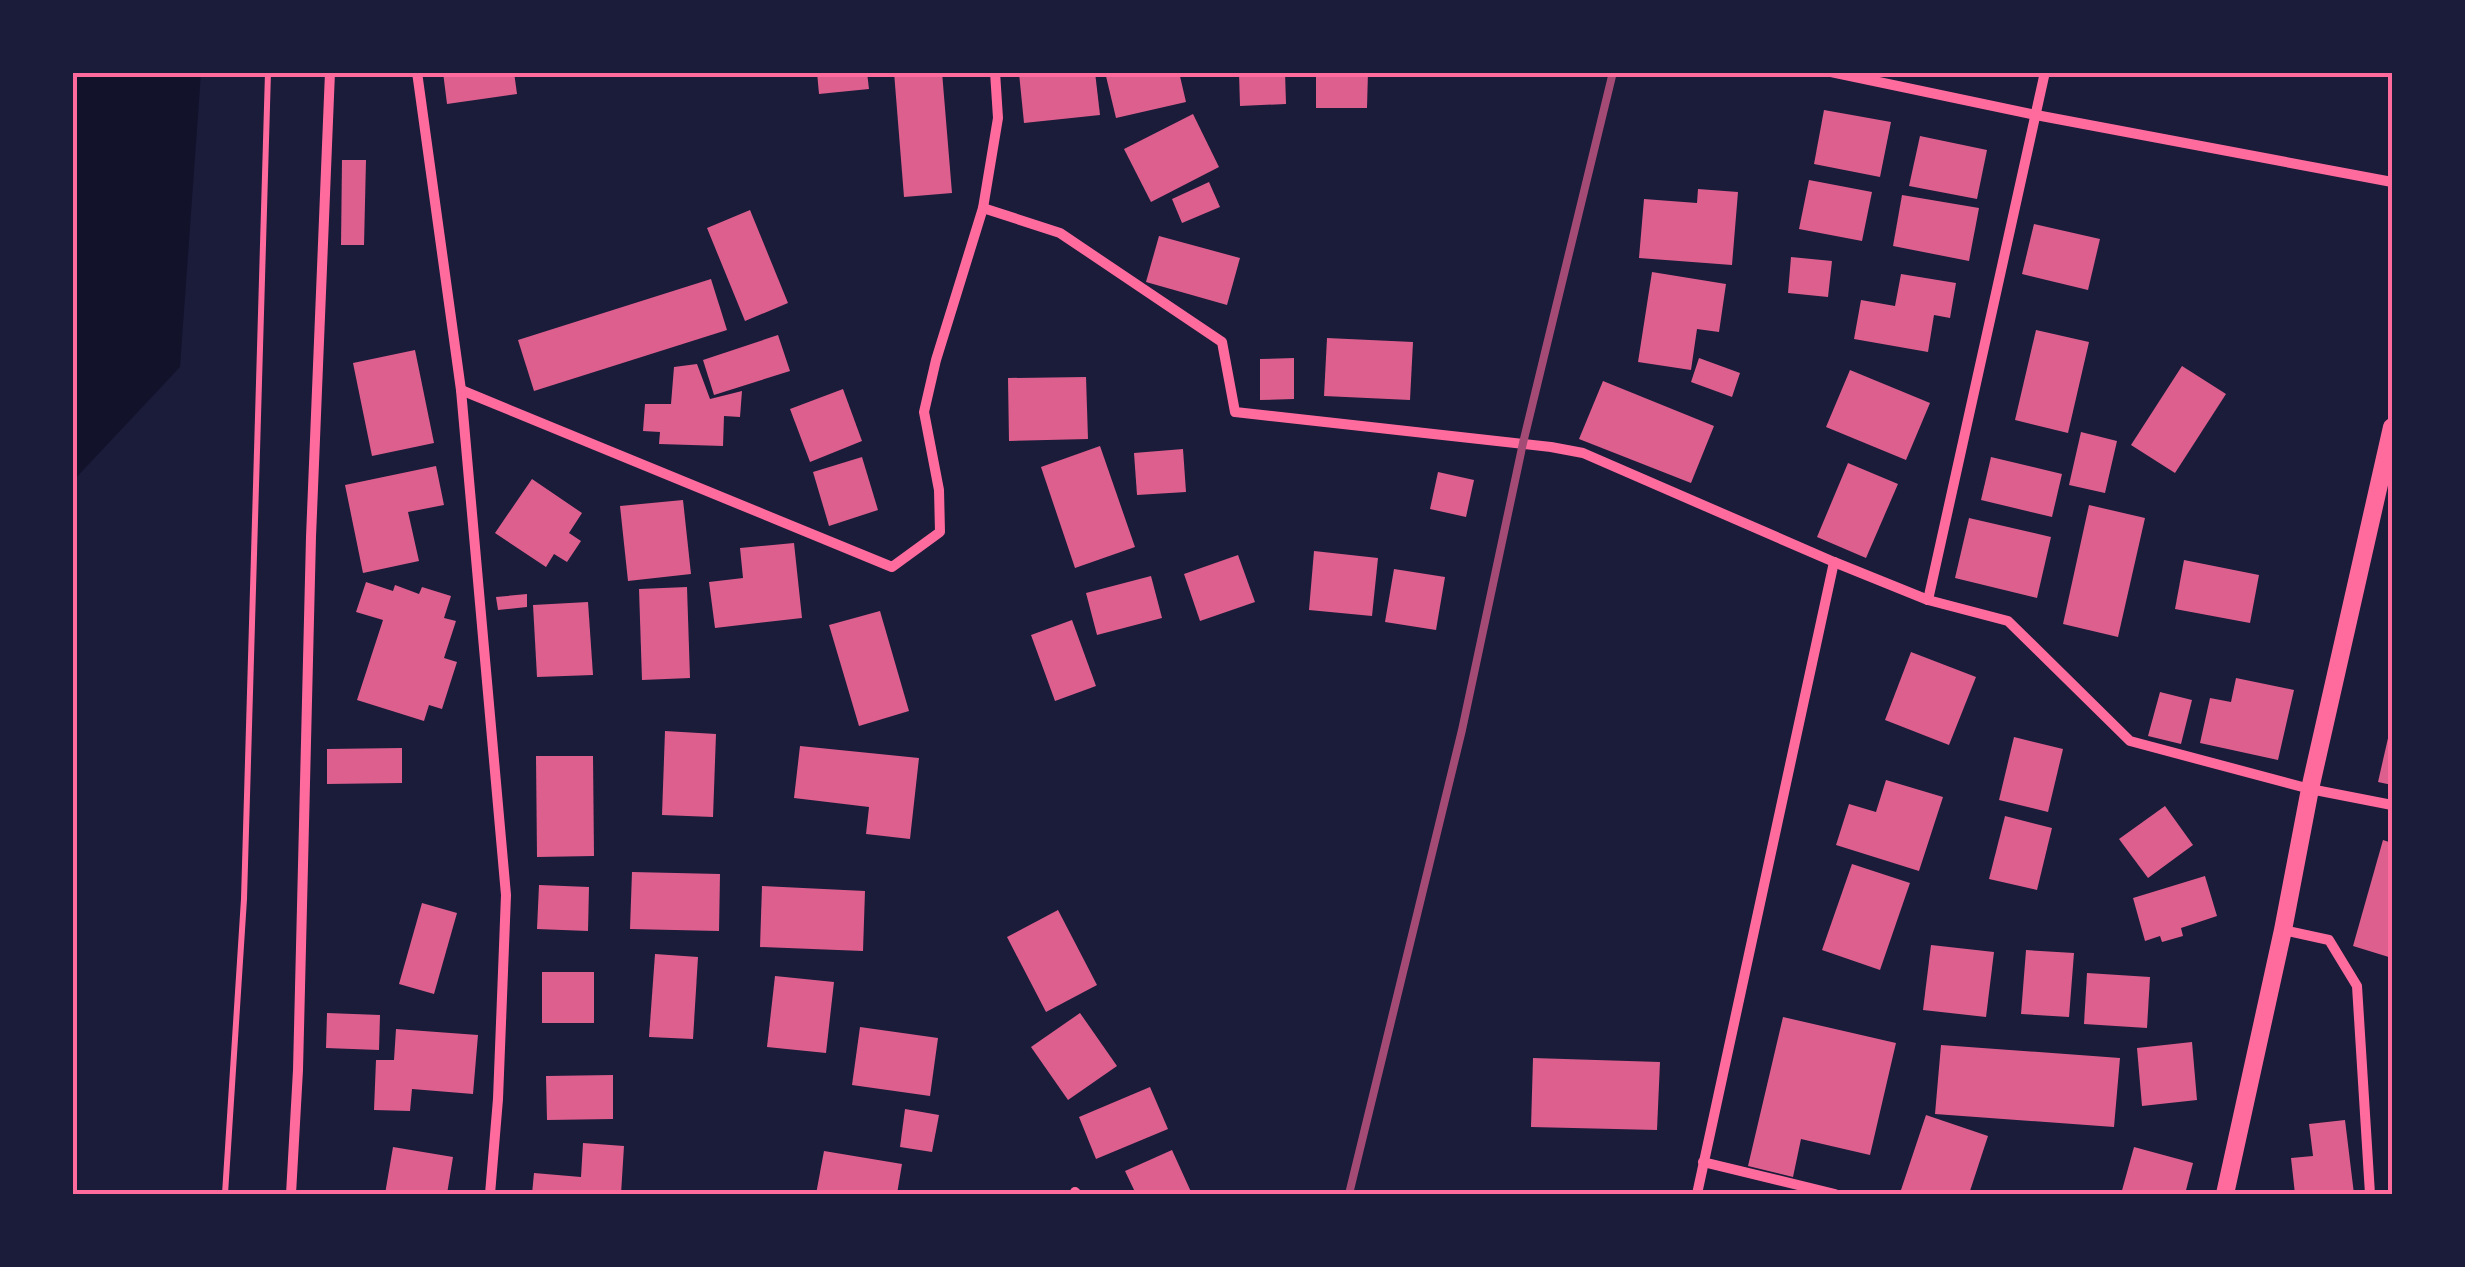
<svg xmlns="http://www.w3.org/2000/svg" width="2465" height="1267" viewBox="0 0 2465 1267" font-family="'DM Sans',sans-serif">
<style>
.water{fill:#12122b}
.building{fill:#dd5f8e}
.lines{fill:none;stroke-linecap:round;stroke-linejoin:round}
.path{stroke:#ff6b9d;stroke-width:6}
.minor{stroke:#ff6b9d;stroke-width:10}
.tertiary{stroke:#ff6b9d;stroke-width:18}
.rail{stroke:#a44b75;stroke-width:8}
.neatline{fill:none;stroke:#ff6b9d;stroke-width:4}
</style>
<rect width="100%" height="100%" fill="#1b1b3a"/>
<path class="water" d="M73,72l128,1 -21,294 -107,114z"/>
<g class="building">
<path d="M443,72h71l3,22 -70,10z"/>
<path d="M817,72h50l2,17 -50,5z"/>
<path d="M894,72h48l10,121 -48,4z"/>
<path d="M1095,72l5,43 -76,8 -5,-50z"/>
<path d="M1105,72h74l7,30 -70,16z"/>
<path d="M1239,72h46l1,32 -46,2z"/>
<path d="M1316,72h52l-1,36h-51z"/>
<path d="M1824,110l67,12 -11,55 -66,-13z"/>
<path d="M1193,114l26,53 -68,35 -27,-53z"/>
<path d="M1920,136l67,14 -10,49 -68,-13z"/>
<path d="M342,160h24l-2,85h-23z"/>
<path d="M1809,180l63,12 -10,49 -63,-12z"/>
<path d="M1209,182l11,25 -38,16 -10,-24z"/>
<path d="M1698,189l40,3 -6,73 -93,-7 5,-59 53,4z"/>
<path d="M1902,195l77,13 -10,53 -76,-15z"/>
<path d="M750,210l38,93 -43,18 -38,-93z"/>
<path d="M2034,224l66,15 -12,51 -66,-16z"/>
<path d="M1159,236l81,22 -13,47 -81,-23z"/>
<path d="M1791,257l41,4 -4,36 -40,-4z"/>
<path d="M1652,272l74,12 -7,48 -22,-3 -6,41 -53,-8z"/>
<path d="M1901,274l55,9 -6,35 -16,-3 -6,37 -74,-13 7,-39 34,6z"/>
<path d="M711,279l16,51 -193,61 -16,-51z"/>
<path d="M2036,330l53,12 -21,91 -53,-13z"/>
<path d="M778,335l12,36 -76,24 -11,-35z"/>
<path d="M1327,338l86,4 -3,58 -86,-4z"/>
<path d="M415,350l19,93 -62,13 -19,-93z"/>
<path d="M1294,358v41l-34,1v-41z"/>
<path d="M1699,358l41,15 -8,24 -41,-15z"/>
<path d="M697,364l13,35 32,-8 -2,26 -16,-1 -1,30 -64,-2 1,-12 -17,-1 2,-27h26l3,-37z"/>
<path d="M2182,366l44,28 -51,79 -44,-28z"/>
<path d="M1850,370l80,33 -24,57 -80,-33z"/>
<path d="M1086,377l2,62 -79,2 -1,-63z"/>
<path d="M1603,381l111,45 -23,57 -112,-44z"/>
<path d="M843,389l19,52 -52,21 -20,-53z"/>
<path d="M2081,432l36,9 -12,52 -36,-8z"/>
<path d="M1100,446l35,101 -60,21 -34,-101z"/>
<path d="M1183,449l3,43 -49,3 -3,-42z"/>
<path d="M862,457l16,53 -49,16 -16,-54z"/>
<path d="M1991,457l71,17 -10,43 -71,-17z"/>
<path d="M1848,463l50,21 -32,74 -49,-21z"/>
<path d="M436,466l8,39 -36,7 11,49 -56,12 -18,-88z"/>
<path d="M1438,472l36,8 -8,37 -36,-8z"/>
<path d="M532,479l50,34 -13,20 12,8 -14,21 -13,-8 -8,13 -51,-34z"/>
<path d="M683,500l8,74 -63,7 -8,-75z"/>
<path d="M2089,505l56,13 -27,119 -55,-13z"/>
<path d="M1969,518l82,19 -14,61 -82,-20z"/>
<path d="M794,543l8,75 -87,10 -6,-46 34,-4 -3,-30z"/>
<path d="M1314,551l64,7 -6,58 -63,-6z"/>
<path d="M1238,555l17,47 -55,19 -16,-47z"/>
<path d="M2184,560l75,15 -9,48 -75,-14z"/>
<path d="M1394,569l51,8 -9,53 -51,-8z"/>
<path d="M1151,576l11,42 -65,17 -11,-42z"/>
<path d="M366,582l27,9 2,-6 24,9 3,-7 29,9 -7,22 12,3 -12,37 13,4 -15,47 -13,-4 -5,16 -67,-21 26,-80 -27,-8z"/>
<path d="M687,587l3,91 -48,2 -3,-91z"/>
<path d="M527,594v13l-29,3 -2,-13z"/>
<path d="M588,602l5,73 -56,2 -4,-72z"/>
<path d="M880,611l29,100 -50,15 -30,-101z"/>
<path d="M1072,620l24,66 -41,15 -24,-66z"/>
<path d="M1911,652l65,25 -27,68 -64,-25z"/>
<path d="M2236,678l58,12 -16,70 -78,-17 10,-45 21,4z"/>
<path d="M2160,692l32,8 -11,44 -33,-8z"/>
<path d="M2391,725h1v60l-14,-3z"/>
<path d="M665,731l51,3 -3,83 -51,-2z"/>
<path d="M2014,737l49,12 -15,63 -49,-12z"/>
<path d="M800,746l119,12 -9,81 -44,-5 3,-27 -75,-9z"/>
<path d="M402,748v35l-75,1v-35z"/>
<path d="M536,756h57l1,100 -57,1z"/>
<path d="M1886,780l57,17 -24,74 -83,-26 13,-41 27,8z"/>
<path d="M2165,806l28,39 -45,33 -29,-39z"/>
<path d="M2005,816l47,12 -15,62 -48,-11z"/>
<path d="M2383,840l9,3v115l-39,-12z"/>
<path d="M1852,864l58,19 -30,87 -58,-20z"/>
<path d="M632,872l88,2 -1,57 -89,-2z"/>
<path d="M2205,876l12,40 -36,12 2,8 -21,6 -2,-6 -15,5 -12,-43z"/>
<path d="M539,885l50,2 -1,44 -51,-2z"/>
<path d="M762,886l103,5 -2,60 -103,-4z"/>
<path d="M422,903l35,10 -23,81 -35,-10z"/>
<path d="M1058,910l39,75 -51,27 -39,-75z"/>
<path d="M1931,945l63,7 -8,65 -63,-7z"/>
<path d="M2026,950l48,3 -5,64 -48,-3z"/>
<path d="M655,954l43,3 -5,82 -44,-2z"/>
<rect x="542" y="972" width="52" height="51"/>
<path d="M2087,973l63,4 -3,51 -63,-4z"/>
<path d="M775,976l59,6 -8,71 -59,-6z"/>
<path d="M327,1013l53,2 -1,35 -53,-2z"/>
<path d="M1080,1013l37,53 -49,34 -37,-53z"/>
<path d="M1783,1017l113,26 -26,112 -69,-16 -8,38 -45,-11z"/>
<path d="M860,1027l78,11 -8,58 -78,-11z"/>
<path d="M396,1029l82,6 -5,59 -61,-5 -2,22 -36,-1 2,-50h18z"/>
<path d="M2192,1042l5,58 -55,6 -5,-58z"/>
<path d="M1941,1045l179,13 -6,69 -179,-13z"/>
<path d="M1533,1058l127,4 -3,68 -126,-3z"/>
<path d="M613,1075v44l-66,1 -1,-44z"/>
<path d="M1150,1087l18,42 -72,30 -17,-42z"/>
<path d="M905,1109l34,6 -7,37 -32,-5z"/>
<path d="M1926,1115l62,21 -19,58h-55l-13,-4z"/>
<path d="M2345,1120l9,74h-59l-4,-36 22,-2 -4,-32z"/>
<path d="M583,1143l41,3 -3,48h-89l2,-21 47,4z"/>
<path d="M393,1147l60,10 -6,37h-62z"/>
<path d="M2134,1147l59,16 -8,31h-64z"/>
<path d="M1172,1150l20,44h-56l-11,-23z"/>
<path d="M824,1151l78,13 -5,30h-81z"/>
</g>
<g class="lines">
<path class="path" d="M225,1194l19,-295 24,-827"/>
<g class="minor">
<path d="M417,72l44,318 45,505 -8,204 -8,95"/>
<path d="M1831,72l205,43 356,67"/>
<path d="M983,208l77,25 162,109 13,70 316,35 32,6 251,109 94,38 80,21 122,120 180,48 82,16"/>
<path d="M461,390l431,177 48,-35 -1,-42 -15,-78 12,-52 47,-152 15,-90 -3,-46"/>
<path d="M1928,600l117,-528"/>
<path d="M2283,930l46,10 28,46 13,208"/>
<path d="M1703,1162l132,32"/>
<path d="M1075,1192l2,2"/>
<path d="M291,1194l7,-124 13,-533 19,-465"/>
<path d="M1697,1194l137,-632"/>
</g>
<path class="tertiary" d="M2225,1194l58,-264 27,-141 82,-362"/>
<path class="rail" d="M1349,1194l113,-464 61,-287 90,-371"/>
</g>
<rect width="2465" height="1267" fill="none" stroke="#1b1b3a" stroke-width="150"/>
<rect x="75" y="75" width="2315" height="1117" class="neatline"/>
</svg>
